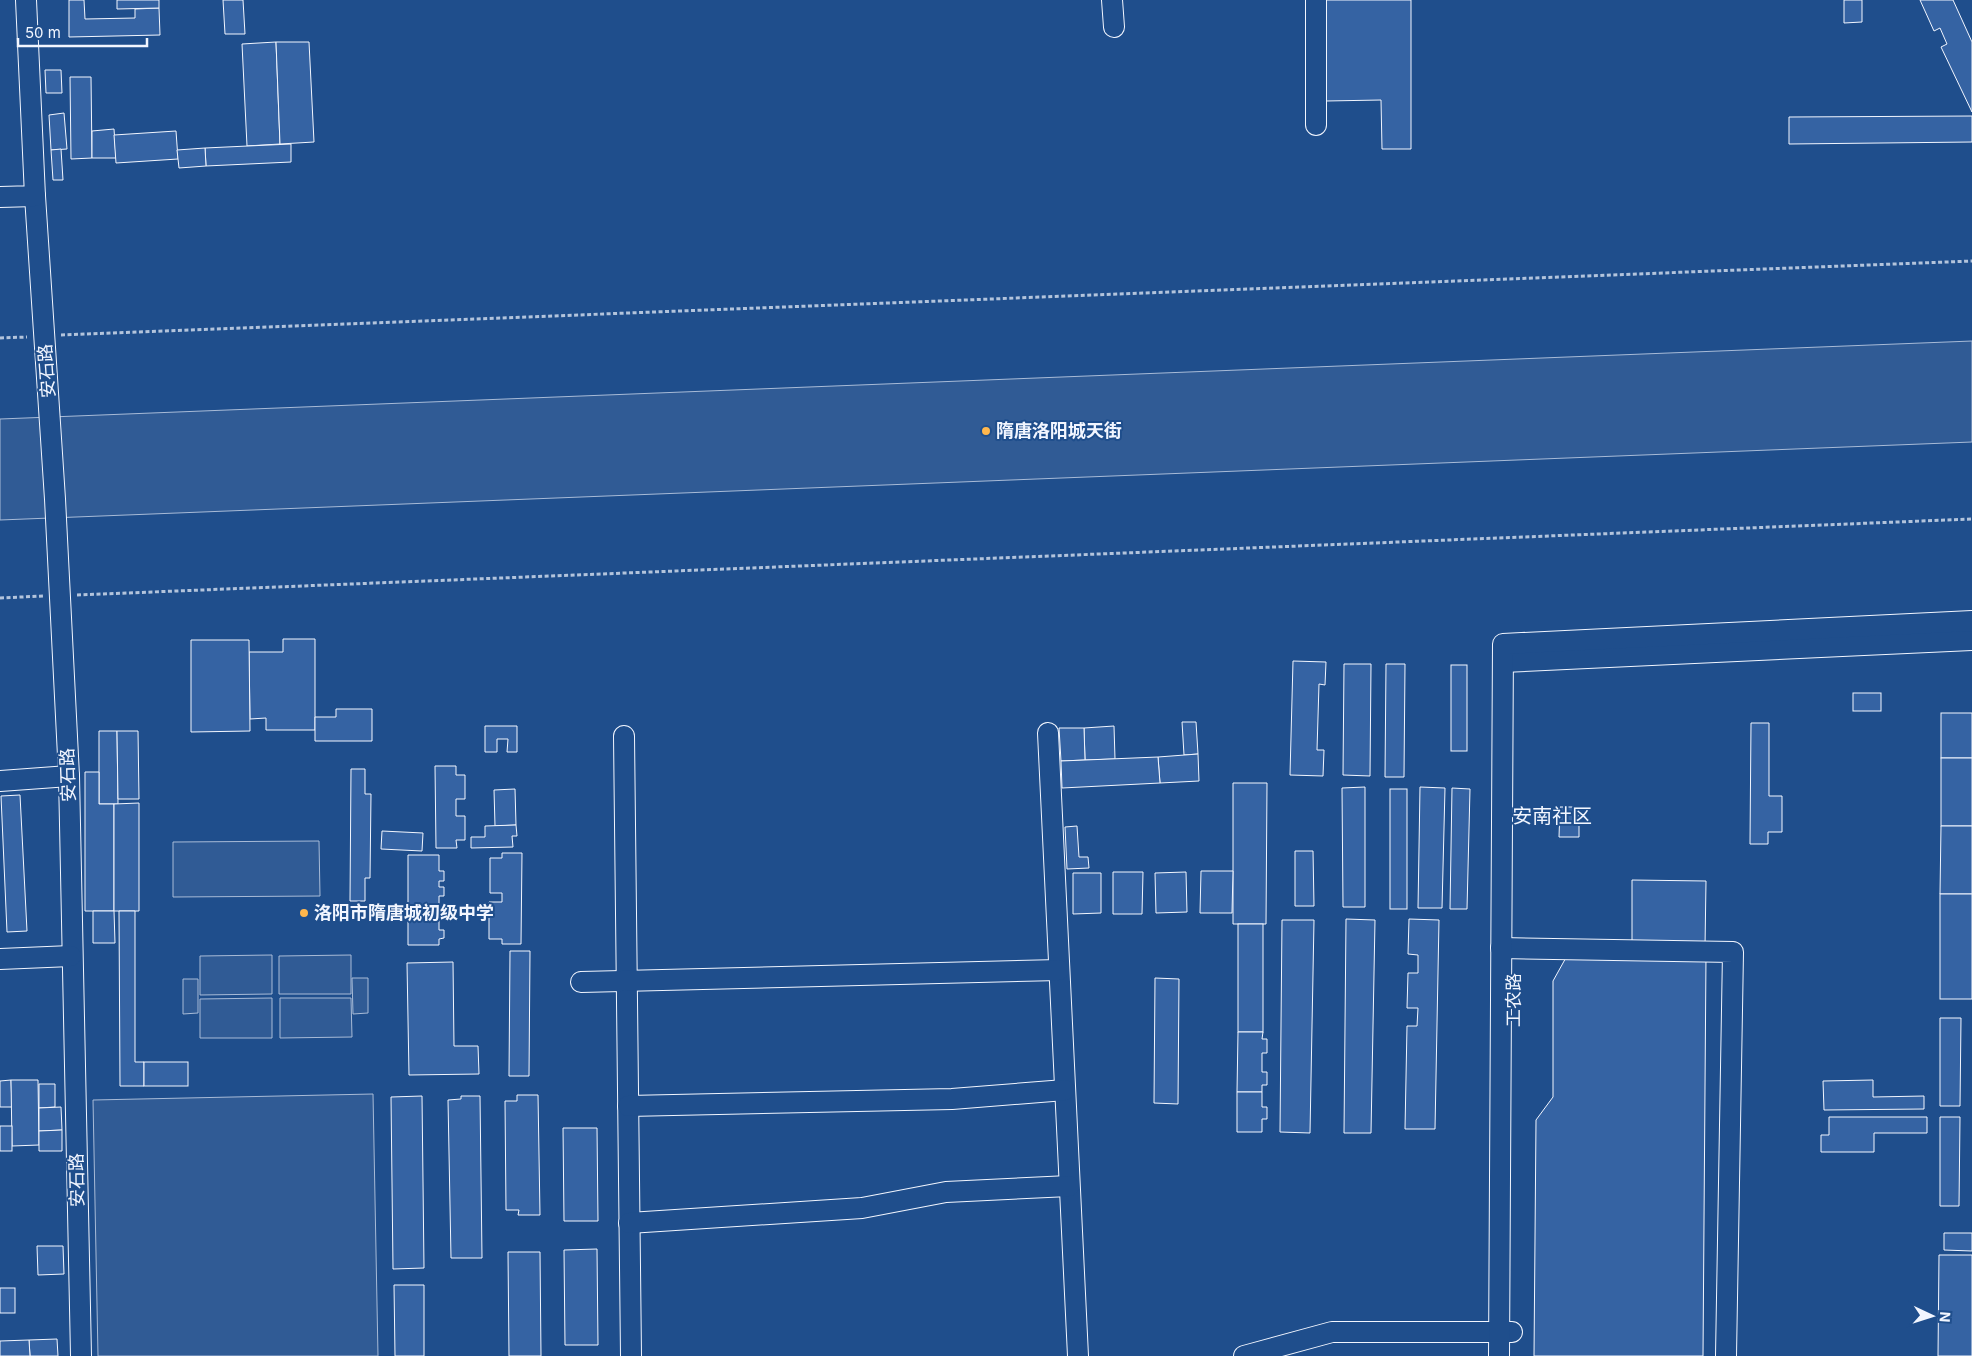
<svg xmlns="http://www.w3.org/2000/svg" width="1972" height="1356" viewBox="0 0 1972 1356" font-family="Inter,'Noto Sans SC',sans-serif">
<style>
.built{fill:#305b95;stroke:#a8bbd7}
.building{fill:#3563a3;stroke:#f2f6ff}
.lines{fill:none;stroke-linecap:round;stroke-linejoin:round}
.minor-casing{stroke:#f2f6ff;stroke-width:22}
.path{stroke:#b3c4dc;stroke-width:3;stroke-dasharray:4 2.5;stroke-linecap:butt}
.minor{stroke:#1f4e8c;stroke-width:20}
.poi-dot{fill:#ffb74d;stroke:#1f4e8c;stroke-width:2}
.labels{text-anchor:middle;stroke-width:4;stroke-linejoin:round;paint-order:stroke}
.street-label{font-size:18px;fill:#f2f6ff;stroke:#1f4e8c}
.poi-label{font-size:18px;font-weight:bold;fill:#f2f6ff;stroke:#1f4e8c;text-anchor:start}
.quarter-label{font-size:20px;fill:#f2f6ff;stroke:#1f4e8c}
</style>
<rect width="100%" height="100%" fill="#1f4e8c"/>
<g class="built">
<path d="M1972,341v101l-1972,78v-101z"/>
<path d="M319,841l1,55 -147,1v-55z"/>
<path d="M272,955v39l-72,1v-39z"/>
<path d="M351,955v39h-72v-38z"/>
<path d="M352,978h16v35l-15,1z"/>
<path d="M183,979h15v34l-15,1z"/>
<path d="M272,998v40h-72v-39z"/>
<path d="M280,998h71l1,39 -72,1z"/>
<path d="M373,1094l5,262h-280l-5,-256z"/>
</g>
<g class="building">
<path d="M69,0h15l1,19 50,-1v-9l24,-1 1,27 -91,2z"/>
<path d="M117,0h42v8l-42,1z"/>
<path d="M223,0h20l2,34h-20z"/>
<path d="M1325,0h86v149h-29l-1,-49 -55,1z"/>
<path d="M1844,0h18v22l-18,1z"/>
<path d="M1920,0h33l19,42v70l-31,-65 6,-3 -7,-16 -6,3z"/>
<path d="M276,42l4,102 -33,2 -5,-102z"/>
<path d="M276,42h33l5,100 -34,2z"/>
<path d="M45,70h16l1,23h-16z"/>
<path d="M70,77h21l1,81 -21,1z"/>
<path d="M64,113l3,36 -16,1 -2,-35z"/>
<path d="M1972,116v26l-183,2v-27z"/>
<path d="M114,129l2,29h-24v-27z"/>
<path d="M176,131l2,28 -62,4 -2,-28z"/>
<path d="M291,144v18l-85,4 -1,-18z"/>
<path d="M205,148l1,18 -27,2 -2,-18z"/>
<path d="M61,149l2,31h-10l-2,-30z"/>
<path d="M283,639h32v91h-49v-12l-16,1 -1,-67h34z"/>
<path d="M191,640h58l1,91 -59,1z"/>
<path d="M1293,661l33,1 -1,23 -6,-1 -2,66h7l-1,26 -33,-1z"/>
<path d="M1344,664h27l-1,112 -27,-1z"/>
<path d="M1386,664h19l-1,113h-19z"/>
<rect x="1451" y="665" width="16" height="86"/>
<rect x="1853" y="693" width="28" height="18"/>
<path d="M336,709h36v32h-57v-24h21z"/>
<rect x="1941" y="713" width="31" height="45"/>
<path d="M1182,722h14l2,32 -14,1z"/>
<path d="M1751,723h18v73h13v36h-14v12h-18z"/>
<path d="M485,726h32v26h-10l1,-13h-11v13h-12z"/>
<path d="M1114,726l1,33 -30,1 -1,-32z"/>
<path d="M1059,728h25l1,32 -24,1z"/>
<path d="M99,731h18l1,73h-19z"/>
<path d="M117,731h21l1,68h-21z"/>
<path d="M1198,754l1,27 -39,2 -2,-26z"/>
<path d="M1158,757l2,26 -98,5 -1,-27z"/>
<rect x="1941" y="758" width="31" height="68"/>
<path d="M435,766h21v9h9v24h-9v17h9v24h-9l1,8h-21z"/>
<path d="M351,769h14v25h6l-1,84h-5v23h-15z"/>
<path d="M85,772h14v32h15v107h-29z"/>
<path d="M1233,783h34l-1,141h-33z"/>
<path d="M1365,787v120h-22l-1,-119z"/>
<path d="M1420,787l25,1 -3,120h-24z"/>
<path d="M1452,788l18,1 -3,120h-17z"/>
<path d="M515,789l1,36 -21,1 -1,-36z"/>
<rect x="1390" y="789" width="17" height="120"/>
<path d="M20,795l7,136 -20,1 -6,-136z"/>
<path d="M139,803v108h-25v-107z"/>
<path d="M1560,807h19v30h-20z"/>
<path d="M516,825l1,11h-5l1,11 -42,1v-11h14v-11z"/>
<path d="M1077,826l2,31h9l1,11 -22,1 -2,-42z"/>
<path d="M1941,826h31v68h-32z"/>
<path d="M382,831l41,2 -1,18 -41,-2z"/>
<path d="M1295,851h18l1,55h-19z"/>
<path d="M502,853h20l-1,91h-19v-5h-13v-37h13v-9h-12v-35h12z"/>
<path d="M408,855h31v16h5v10h-5v6h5v9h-5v34h5v8l-5,1v6h-31z"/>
<path d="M1201,871h32l-1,42h-32z"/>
<path d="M1113,872h30l-1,42h-29z"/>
<path d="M1186,872l1,40 -31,1 -1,-40z"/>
<path d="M1073,873h28v40l-28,1z"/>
<path d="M1632,880l74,1 -1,66 -73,-1z"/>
<rect x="1940" y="894" width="32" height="105"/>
<path d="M93,911h21l1,32h-22z"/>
<path d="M119,911h16v151h9v24h-24z"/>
<path d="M1346,919l29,1 -4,213h-27z"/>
<path d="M1409,919l30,1 -4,209h-30l2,-103h10l1,-18h-11l1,-35h10v-18l-10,-1z"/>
<path d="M1282,920h32l-4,213 -30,-1z"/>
<rect x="1238" y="924" width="25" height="108"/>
<path d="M510,951h20l-1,125h-20z"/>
<path d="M1568,954l138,1 -3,401h-169l2,-236 17,-23v-116z"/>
<path d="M453,962l1,84h24l1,28 -70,1 -2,-112z"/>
<path d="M1155,978l24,1 -1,125 -24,-1z"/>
<path d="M1940,1018h21l-1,88h-20z"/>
<path d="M1238,1032h25l-1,7h5v14h-5v19h5v13h-5v7h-25z"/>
<rect x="144" y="1062" width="44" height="24"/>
<path d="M11,1080l1,27h-12v-26z"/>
<path d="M11,1080h27l1,65 -27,1z"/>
<path d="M1873,1080v17l51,-1v13l-100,1 -1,-29z"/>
<path d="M39,1084h16v23l-16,1z"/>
<path d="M1237,1092h25v15h5v12h-5v13h-25z"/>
<path d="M517,1095h21l2,120h-22l1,-5h-13l-1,-109h12z"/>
<path d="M422,1096l2,172 -31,1 -2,-172z"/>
<path d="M461,1096h19l2,162h-31l-3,-158 13,-1z"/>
<path d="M61,1107l1,23 -23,1v-23z"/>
<path d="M1829,1117h98v16h-53v19h-53v-17h8z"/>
<path d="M1940,1117h20l-1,89h-19z"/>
<rect x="0" y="1126" width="12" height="25"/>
<path d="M563,1128h34l1,93h-34z"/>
<path d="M62,1130v21h-23v-20z"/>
<path d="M1944,1233h28v18l-28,-1z"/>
<path d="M37,1246h26l1,28 -26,1z"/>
<path d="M597,1249l1,96h-33l-1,-95z"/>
<path d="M508,1252h32l1,104h-32z"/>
<path d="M1939,1255h33v101h-34z"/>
<path d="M394,1285h30v71h-29z"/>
<rect x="0" y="1288" width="15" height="25"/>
<path d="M57,1339l1,17h-28l-1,-16z"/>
<path d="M29,1340l1,16h-30v-15z"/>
</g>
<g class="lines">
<defs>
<g id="minor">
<path d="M1112,0l2,27"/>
<path d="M1316,0v125"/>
<path d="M35,196l20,303 14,277 12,580"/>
<path d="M0,197l35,-1 -9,-196"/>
<path d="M1503,662l469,-22"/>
<path d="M1048,733l30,623"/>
<path d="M624,736l7,620"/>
<path d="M0,781l69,-5"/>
<path d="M1501,948l232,4 -7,404"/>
<path d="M0,959l71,-3"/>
<path d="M581,982l478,-12"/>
<path d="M628,1106l324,-7 113,-9"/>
<path d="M629,1223l233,-15 84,-16 123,-6"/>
<path d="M1244,1356l88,-24h180"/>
<path d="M1499,1356l4,-712 469,-23"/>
</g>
</defs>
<use href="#minor" class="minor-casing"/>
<g class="path">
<path d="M61,335l1911,-74"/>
<path d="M0,338l27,-1"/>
<path d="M77,595l1895,-76"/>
<path d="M0,598l43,-2"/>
</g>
<use href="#minor" class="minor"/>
</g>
<g class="poi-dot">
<circle cx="986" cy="431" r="5"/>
<circle cx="304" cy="913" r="5"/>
</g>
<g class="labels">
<g class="street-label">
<text transform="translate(47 371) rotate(-94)" y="6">安石路</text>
<text transform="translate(68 775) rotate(-92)" y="6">安石路</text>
<text transform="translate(1514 1000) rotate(-90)" y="6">工农路</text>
<text transform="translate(77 1180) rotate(-91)" y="6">安石路</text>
</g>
<g class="poi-label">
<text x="996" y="437">隋唐洛阳城天街</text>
<text x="314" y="919">洛阳市隋唐城初级中学</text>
</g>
<g class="quarter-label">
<text x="1552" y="823">安南社区</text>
</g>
</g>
<g transform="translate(1932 1316) rotate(94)" stroke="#1f4e8c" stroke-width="4" paint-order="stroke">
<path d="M0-4L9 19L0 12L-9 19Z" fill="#f2f6ff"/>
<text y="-8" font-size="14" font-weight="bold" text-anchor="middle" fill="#f2f6ff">N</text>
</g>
<path d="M18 38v8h129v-8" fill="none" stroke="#f2f6ff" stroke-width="2.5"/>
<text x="25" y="38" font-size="15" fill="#f2f6ff" stroke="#1f4e8c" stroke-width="4" paint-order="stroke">50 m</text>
</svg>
